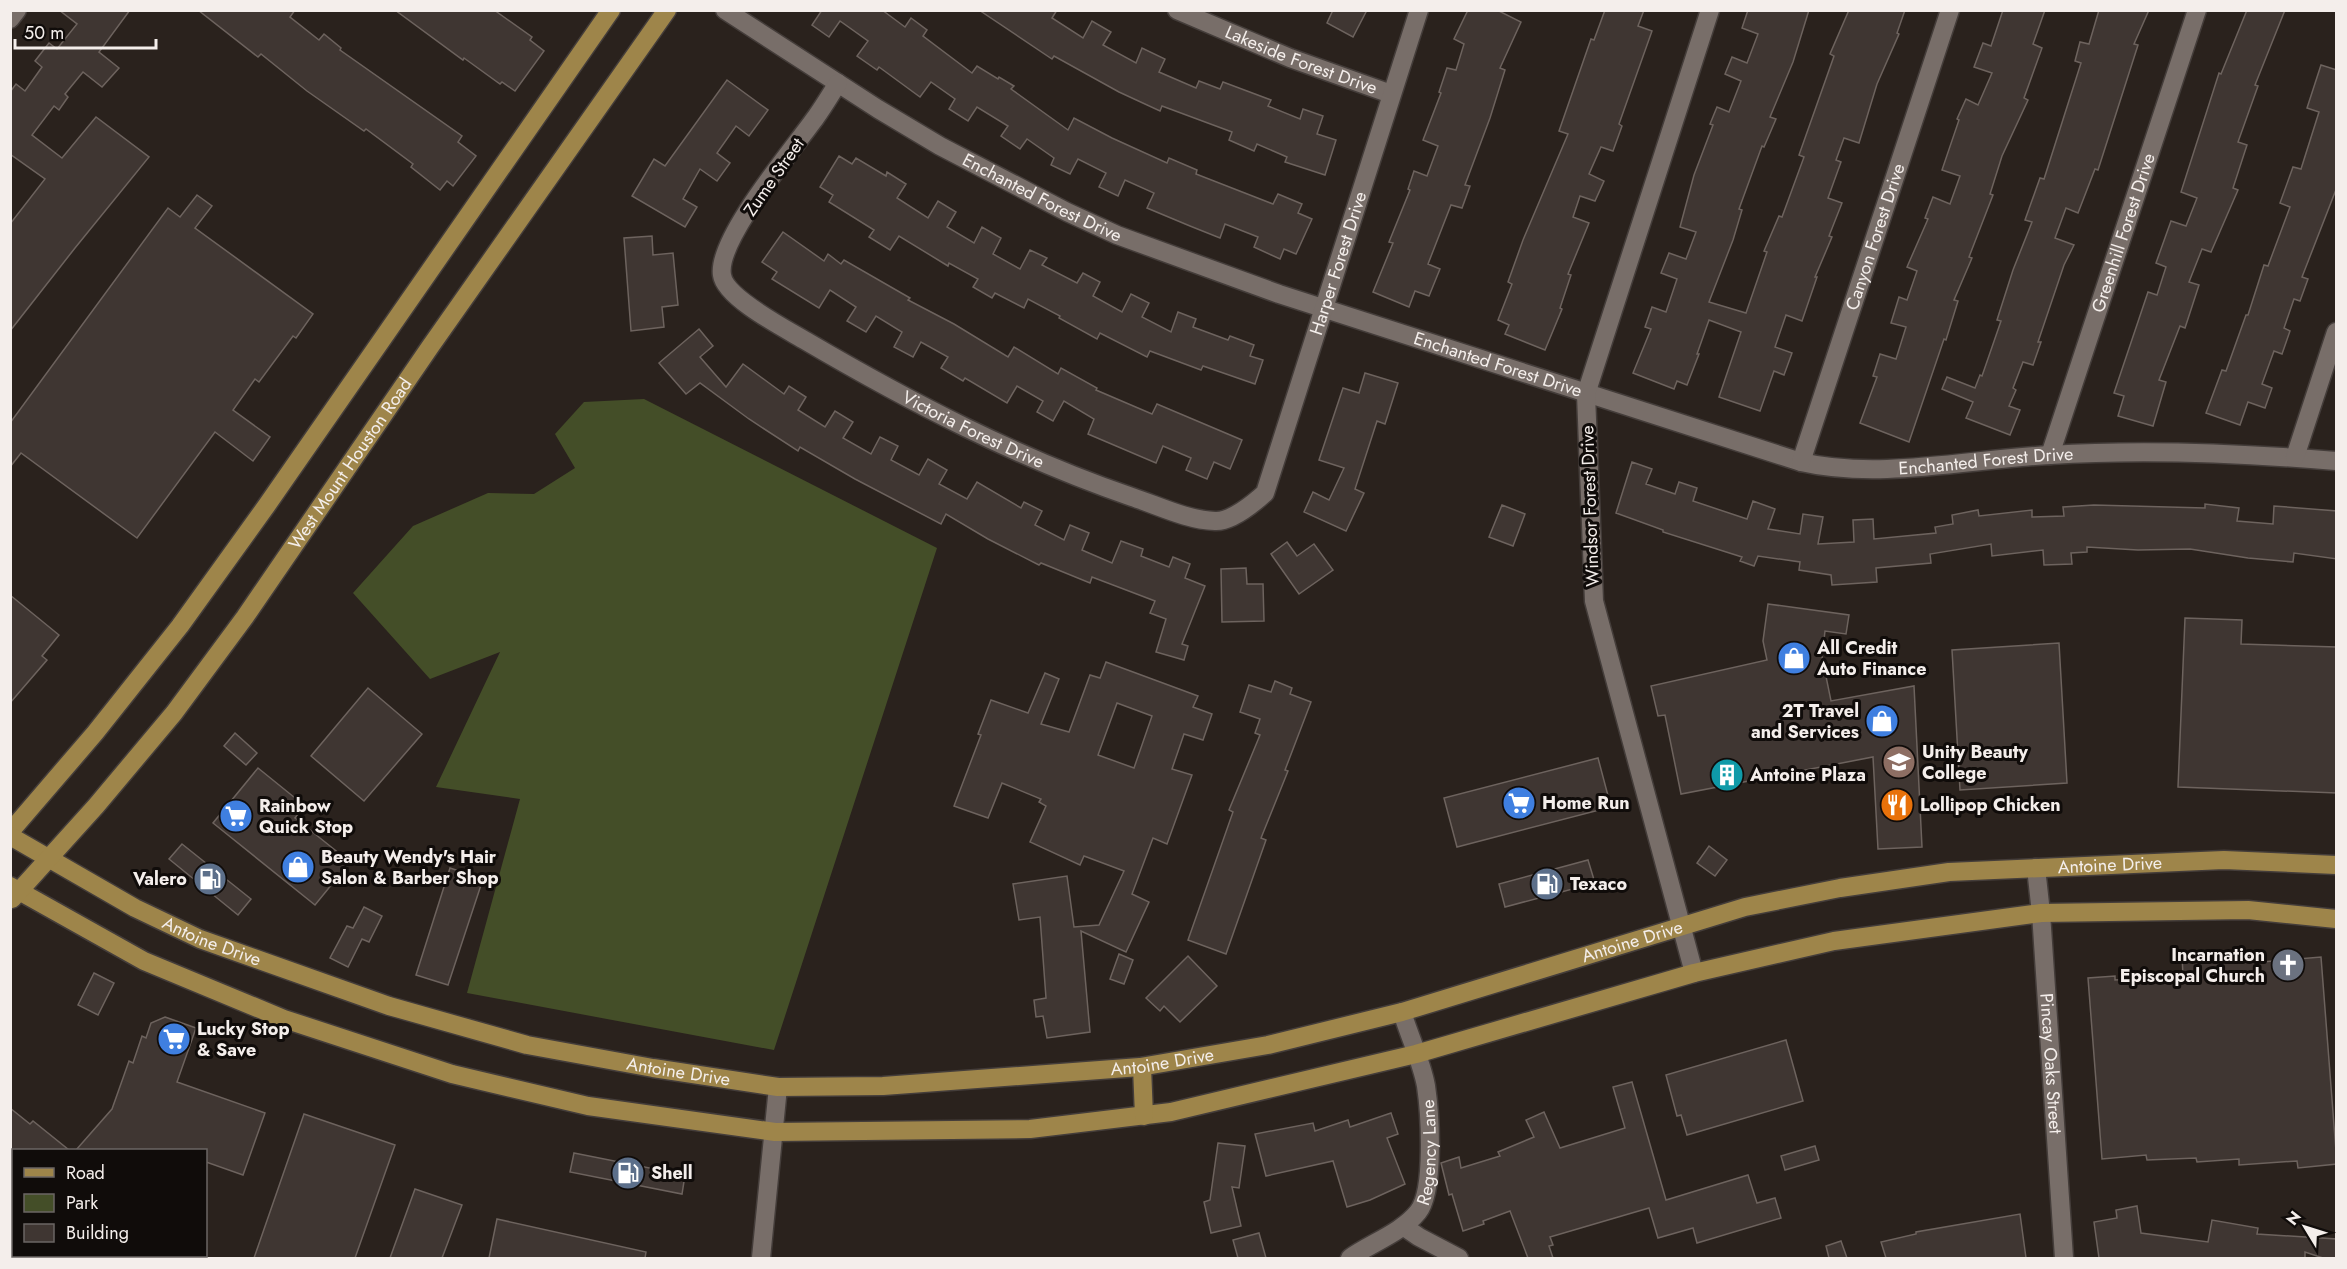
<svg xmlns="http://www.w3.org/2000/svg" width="2347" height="1269" viewBox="0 0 2347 1269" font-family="Jost,sans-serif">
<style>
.green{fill:#444e28}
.building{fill:#3f3632;stroke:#6d635e;stroke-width:1.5;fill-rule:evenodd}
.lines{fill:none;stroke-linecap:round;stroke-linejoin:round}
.minor-casing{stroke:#443d3a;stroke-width:21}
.major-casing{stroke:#443d3a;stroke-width:21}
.minor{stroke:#786e69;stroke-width:18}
.major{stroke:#9e854a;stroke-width:18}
.labels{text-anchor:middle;stroke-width:6;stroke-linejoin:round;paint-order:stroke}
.street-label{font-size:18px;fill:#f4eeeb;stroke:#100c0a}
.poi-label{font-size:18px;font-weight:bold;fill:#f4eeeb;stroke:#100c0a;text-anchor:start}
</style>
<rect width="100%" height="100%" fill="#2a221d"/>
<path class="green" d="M644,399l293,149 -163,502 -307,-57 53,-194 -84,-12 64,-135 -70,27 -77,-86 60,-67 75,-33 46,1 41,-26 -20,-34 29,-32z"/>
<g class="building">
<path d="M59,10h71l-31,42 20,16 -17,19 -19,-15 -18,22 3,3 -9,13 -5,-4 -22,29 30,23 34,-41 53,40 -74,91 -65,83v-107l35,-45 -35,-25v-62l6,-8 9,7 17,-24 -7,-6 14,-18 8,6 20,-25z"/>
<path d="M198,10h97l-5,7 29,23 5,-6 17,14 -1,2 122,86 -4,6 18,14 -23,30 -6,-5 -7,9 -29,-23 2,-3 -47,-35 -2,2 -57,-40 -46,-37 -3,3z"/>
<path d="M395,10h99l38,27 -2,3 14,11 -29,40 -13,-9 -2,2 -36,-26 -1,2z"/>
<path d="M822,10h60l23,17 6,-9 16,12 -4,6 49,37 5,-7 21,13 1,-2 15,9 -3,3 57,41 6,-12 38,20 55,25 2,-5 28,12 -1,4 77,30 5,-10 24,10 -4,9 14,6 -16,35 -12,-5 -4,10 -26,-12 4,-10 -33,-13 -5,14 -30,-12 -43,-18 7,-15 -29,-13 -7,16 -19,-9 7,-14 -28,-14 -8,15 -19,-9 3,-7 -27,-19 -7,10 -19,-13 7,-10 -31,-19 -9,14 -19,-12 6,-10 -24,-17 -11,15 -41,-30 -2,3 -20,-14 11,-15 -28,-20 -11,16 -17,-12z"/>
<path d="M979,10h78l-5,8 31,20 9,-17 19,11 -8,13 33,18 6,-15 23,11 -6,13 37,16 3,-7 21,8 3,-7 48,18 -3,6 32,13 3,-10 20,7 -6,18 19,6 -11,35 -40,-13 2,-5 -30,-13 -3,7 -25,-11 3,-8 -70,-26 -2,5 -41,-19 -65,-36 -2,3z"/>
<path d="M1333,10h34l-14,27 -26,-14z"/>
<path d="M1468,10h29l24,12 -21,46 5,2 -15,48 -25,67 5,1 -8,22 -11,-3 -23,59 12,5 -11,27 -14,-5 -6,16 -36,-15 20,-49 -4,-1 21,-52 -2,-1 6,-18 13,5 11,-30 -15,-6 18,-47 -2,-1 8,-24 9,2 8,-26 -10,-5z"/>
<path d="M1605,10h39l-6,16 14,5 -33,93 3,2 -9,25 -12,-4 -12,27 15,7 -9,20 -15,-5 -7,21 16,6 -21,51 3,1 -11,33 2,1 -17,41 -40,-16 4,-9 -11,-5 14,-36 -4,-2 15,-42 45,-106 -9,-3 32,-92 3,1z"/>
<path d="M1748,10h61l-16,52 -23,55 6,2 -12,28 -2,-1 -23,63 3,1 -9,30 -24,62 37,11 21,-61 -3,-1 15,-35 3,1 22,-60 -5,-2 35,-99 -4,-2 19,-44h56l-8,23 2,1 -22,50 -18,59 -15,-5 -8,22 5,2 -13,36 14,5 -13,33 3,1 -17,40h2l-15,44 -16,-6 -11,32 17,6 -8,22 -10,-4 -14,40 -41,-14 22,-65 -32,-12 -12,34h2l-12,31 -10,-4 -3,8 -41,-16 18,-44 -6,-2 7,-20 14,5 11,-33 -16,-6 8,-20 17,6 10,-27 -16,-5 14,-52 19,-50 -3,-1 7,-17 12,5 12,-31 -16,-7 7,-17 15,6 11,-29 -16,-6z"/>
<path d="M2003,10h42l-12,34 9,4 -18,50 4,2 -26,56 -12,38 3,1 -24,62 3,1 -18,42 4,1 -12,39 -2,-1 -35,103 -49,-19 17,-46 -4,-1 7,-22 16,5 10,-32 -15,-4 8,-26 8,3 10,-29 -10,-4 21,-48 -3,-1 8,-21 17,7 10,-28 -18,-6 17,-50 -2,-1 9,-20 12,6 14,-32 -18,-6 9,-24 8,3z"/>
<path d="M2099,10h50l-15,34 4,1 -40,125 -3,-1 -17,44 -12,-5 -11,30 19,7 -10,20 -26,77h3l-8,23 -10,-3 -10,26 3,2 -7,16 11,4 -10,25 -44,-17 7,-16 -31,-13 5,-12 28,11 5,-13 2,1 19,-55 -4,-1 16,-50 19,-48 -7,-2 15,-42 4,1 37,-116 -6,-2 5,-19 9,2z"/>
<path d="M2247,10h38l-30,75 3,1 -20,56 9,3 -14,43 5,2 -27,62 -9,-3 -13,33 10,3 -14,43 -5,-2 -21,54 7,2 -13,44 -35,-10 6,-20 -10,-3 34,-101 9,3 9,-28 -10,-4 15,-42 15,5 11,-28 -16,-6 38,-119 2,1z"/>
<path d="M2321,65l16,5v117l-35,90 6,2 -8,22 -6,-2 -10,29 6,3 -8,23 -8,-3 -12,33 10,4 -7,20 -17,-6 -8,23 -34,-12 16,-43 4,1 20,-56h2l16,-50 4,1 22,-59 -10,-4 13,-36 8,2 18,-57 -12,-4z"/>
<path d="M727,80l41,30 -19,26 -13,-10 -19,27 13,10 -13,18 -17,-12 -17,30 14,8 -12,20 -53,-31 22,-37 11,7z"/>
<path d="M839,156l13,8 4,-6 30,18 1,-4 19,12 -9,14 31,20 10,-17 18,11 -9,15 27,16 8,-16 19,11 -8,16 27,15 10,-19 17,8 -5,7 35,18 6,-10 17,9 -7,14 29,16 9,-18 18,9 -7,14 29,15 7,-20 18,7 -3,8 35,13 2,-4 24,9 -4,11 13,4 -8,24 -52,-18 -2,4 -51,-19 -3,6 -47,-24 -3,6 -38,-21 1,-2 -32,-17 -4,9 -29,-15 -3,5 -19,-11 5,-8 -29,-16 -1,3 -49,-30 -9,14 -21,-13 5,-7 -45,-28 4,-7 -13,-8z"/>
<path d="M197,195l15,11 -17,22 118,86 -17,24 -3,-2 -34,46 -4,-3 -22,31 37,27 -17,24 -38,-29 -78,106 -116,-85 -11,14v-44l158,-215 12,9z"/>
<path d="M783,232l41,29 4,-7 13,10 3,-4 66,38 -2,2 46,24 54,33 6,-10 44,27 3,-6 36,20 -1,2 56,24 5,-10 85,36 -12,29 -16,-7 -7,17 -21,-9 5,-12 -28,-12 -7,17 -68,-29 6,-15 -30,-18 -11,20 -16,-9 6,-11 -26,-15 -10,17 -42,-25 -2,3 -22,-13 7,-11 -27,-15 -8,15 -19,-10 8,-15 -26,-16 -10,16 -19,-11 9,-14 -26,-17 -11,18 -47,-29 5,-7 -15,-10z"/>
<path d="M652,236l1,19 20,-2 5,52 -16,2 2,20 -33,4 -7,-93z"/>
<path d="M699,329l14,17 -13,11 26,30 17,-23 41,30 5,-8 17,11 -8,13 27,17 10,-16 18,11 -10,16 28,16 9,-17 18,9 -7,14 28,15 9,-16 19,11 -8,14 28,15 10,-17 44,26 3,-6 18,9 -7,14 29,15 6,-15 19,8 -7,17 30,13 9,-22 22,8 -2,7 28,11 4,-10 17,7 -5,14 20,8 -23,58 6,2 -4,14 -28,-8 10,-33 -16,-6 5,-12 -63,-24 -2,6 -49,-20 -2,2 -51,-26 -42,-25 -5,10 -86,-45 -55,-32 -2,4 -49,-32 -49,-36 -14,11 -27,-31z"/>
<path d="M1365,373l33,10 -13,41 -8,-3 -22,68 9,4 -18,38 -42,-19 9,-20 16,8 15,-32 -25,-8 24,-72 16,5z"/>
<path d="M1632,462l20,7 -6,15 29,10 4,-12 18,6 -4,13 54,18 6,-18 22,8 -7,20 32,5 3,-20 20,3 -5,27 36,-2 -1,-22 20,-1 1,20 62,-6 -1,-6 18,-3 -1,-9 26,-5 1,6 53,-6v7l32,-1 -1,-9 31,-2 111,3v-4l34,4 -2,13 36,3 1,-18 63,5v48l-43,-6 -1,9 -45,-4 -58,-9 -52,1 -51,-3v5l-16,1 1,11 -28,1 -1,-15 -51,6 -1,-12 -61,10 1,9 -55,5 1,14 -45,3 -1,-10 -32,-5 1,-8 -42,-6 -4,10 -14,-5 2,-4 -79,-25v-2l-47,-17z"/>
<path d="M1502,505l23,9 -12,32 -24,-9z"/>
<path d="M1287,542l10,14 17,-12 19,26 -34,24 -28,-40z"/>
<path d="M1246,568l1,16h16l1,37 -42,1 -1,-53z"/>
<path d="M10,595l49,40 -17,21 5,4 -37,43z"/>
<path d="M1768,604l81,11 -3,19 -21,-3 -3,26 9,44 83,-15 8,161 -44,2 -5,-92 -192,37 -16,-79 -7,1 -7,-30 116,-26 -4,-19z"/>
<path d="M2185,618l57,2 -1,24 96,3v146l-159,-6z"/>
<path d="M2059,643l8,140 -107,7 -8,-140z"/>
<path d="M1106,662l92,34 -5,11 19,7 -9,26 -19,-6 -12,35 20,6 -25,69 -14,-6 -21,56 17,8 -23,50 -45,-21 9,101 -43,6 -4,-22 -7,1 -2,-17 12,-2 -6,-81 -21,3 -6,-36 54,-8 7,51 25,-2 25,-54 -40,-15 -4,9 -50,-23 16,-36 -7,-4 2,-3 -39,-16 -14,35 -34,-12 27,-71 -3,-1 13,-34 37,13 17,-40 14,6 -18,45 28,8 21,-57 10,3zM1117,703l35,13 -18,52 -36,-13z"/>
<path d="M1275,681l17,7 -2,6 21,8 -26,68 3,1 -27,67 5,2 -40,114 -38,-14 45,-128 -4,-2 31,-75 -5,-2 5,-14 -20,-7 9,-27 22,7z"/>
<path d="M368,688l54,46 -58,67 -53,-45z"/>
<path d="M235,733l22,20 -11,12 -22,-19z"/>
<path d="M1598,758l13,49 -154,40 -13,-49z"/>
<path d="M258,768l47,38 -10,12 55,44 -35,43 -102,-82z"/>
<path d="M182,844l69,55 -13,16 -69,-56z"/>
<path d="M1709,846l18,14 -12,16 -18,-13z"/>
<path d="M1588,860l7,23 -90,24 -6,-23z"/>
<path d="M450,868l33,11 -35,106 -32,-10z"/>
<path d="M364,907l18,9 -13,26 -7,-3 -14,28 -18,-9 17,-32 6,2z"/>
<path d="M2205,953v7l56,-4 1,6 59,-5 16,207 -39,4 -1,-7 -58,4v-6l-42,3 -1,-4 -49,2 -1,-5 -44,4 -14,-181 27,-2v4l68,-4 -1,-21z"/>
<path d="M1119,954l14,6 -9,24 -14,-5z"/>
<path d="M1188,956l29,30 -37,36 -16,-16 -4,5 -14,-13z"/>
<path d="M94,973l20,10 -16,32 -20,-10z"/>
<path d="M165,1017l31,11 -19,54 88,31 -22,62 -37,-13v-12h-130l36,-41 17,-48 4,2 9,-27 4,2 5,-15z"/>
<path d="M1786,1040l17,61 -116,34 -6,-20 -4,1 -11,-41z"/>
<path d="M1632,1082l34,118 82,-25 9,28 18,-5 6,20 -84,25 -4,-15 -35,10 -9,-30 -99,29 3,8 -4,1 4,12h-25l-18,-47 -27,10 1,3 -21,7 -11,-37 -3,1 -8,-32 18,-6 2,11 39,-12 -2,-4 36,-15 -8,-17 18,-8 16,36 65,-20 -12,-41z"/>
<path d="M10,1108l20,16 3,-3 36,29h-59z"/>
<path d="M1391,1113l7,21 -11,4 18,46 -35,16 -23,7 -14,-46 -67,15 -11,-42 58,-11 2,8 33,-11 2,7z"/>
<path d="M304,1114l91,31 -40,113h-101z"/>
<path d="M1218,1143l27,3 -6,42 -7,-1 9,39 -30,7 -7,-31 6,-2z"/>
<path d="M1815,1146l4,14 -34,10 -4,-14z"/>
<path d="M574,1153l111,22 -3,19 -112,-22z"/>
<path d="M415,1189l47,16 -20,53h-52z"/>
<path d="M2137,1206l4,27 67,9 4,-22 46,8 -1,6 80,5v19h-14l-18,-6v6h-206l-5,-36 23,-4 -1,-8z"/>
<path d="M2020,1214l6,44h-140l-5,-16 35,-8v-2z"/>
<path d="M497,1219l149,33 -1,6h-156z"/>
<path d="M1259,1233l7,25h-28l-5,-18z"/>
<path d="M1841,1241l6,17h-18l-3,-12z"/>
</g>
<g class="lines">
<defs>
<g id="minor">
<path id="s1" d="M725,10l153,99 62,37 127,66 50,23 162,59 522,168c78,18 169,-3 249,-7 95,-6 191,-2 286,6"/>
<path id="s2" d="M1177,10l113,48 101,36"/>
<path d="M10,19l7,-9"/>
<path id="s3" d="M838,83c-7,11 -14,23 -22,34 -22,31 -100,123 -94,158 3,23 64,54 84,66 104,61 212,117 326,156 27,9 55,23 83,24 16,1 39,-18 50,-28l154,-483"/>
<path id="s4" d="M2050,455l147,-445"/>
<path d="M2295,457l41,-125"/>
<path id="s5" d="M1801,462l149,-452"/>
<path id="s6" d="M2036,868l5,45 23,345"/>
<path d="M1694,973l-100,-372 -8,-207 124,-384"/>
<path d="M1403,1226l16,11 40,21"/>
<path d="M761,1258l17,-171"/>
<path id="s7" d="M1350,1258c21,-15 51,-25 68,-46 17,-21 12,-99 8,-126 -4,-23 -17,-51 -24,-74"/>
</g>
<g id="major">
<path d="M10,832l85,-99 85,-107 87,-121 344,-495"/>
<path id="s8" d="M10,836l125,72 65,31 189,67 138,39 126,23 125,19 105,-1 257,-19 128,-22 134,-33 343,-105 95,-19 109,-16 275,-12 112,5"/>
<path d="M10,886l134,75 140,58 168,55 136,32 187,26 255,-3 141,-17 245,-58 278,-81 140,-32 207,-28 207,-3 88,9"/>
<path id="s9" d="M12,899l84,-93 78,-93 71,-96 185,-270 237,-337"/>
<path d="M1142,1067l2,49"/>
</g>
</defs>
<use href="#minor" class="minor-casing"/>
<use href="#major" class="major-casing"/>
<use href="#minor" class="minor"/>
<use href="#major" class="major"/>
</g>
<defs>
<symbol id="shop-disc" viewBox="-11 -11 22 22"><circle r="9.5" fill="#3f7fe0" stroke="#100c0a"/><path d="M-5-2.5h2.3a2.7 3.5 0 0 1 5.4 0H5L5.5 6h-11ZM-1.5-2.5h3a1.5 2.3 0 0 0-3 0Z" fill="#fff"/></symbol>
<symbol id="university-disc" viewBox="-11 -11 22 22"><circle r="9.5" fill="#8d6e63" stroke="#100c0a"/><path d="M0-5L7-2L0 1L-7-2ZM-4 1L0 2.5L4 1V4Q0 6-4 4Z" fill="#fff"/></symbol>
<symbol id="building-disc" viewBox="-11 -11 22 22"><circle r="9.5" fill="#0f9aa8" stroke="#100c0a"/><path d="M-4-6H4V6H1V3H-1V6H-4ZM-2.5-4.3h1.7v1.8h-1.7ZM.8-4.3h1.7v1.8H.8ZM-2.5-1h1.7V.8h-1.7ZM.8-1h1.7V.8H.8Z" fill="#fff"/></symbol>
<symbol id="supermarket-disc" viewBox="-11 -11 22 22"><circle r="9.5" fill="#3f7fe0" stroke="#100c0a"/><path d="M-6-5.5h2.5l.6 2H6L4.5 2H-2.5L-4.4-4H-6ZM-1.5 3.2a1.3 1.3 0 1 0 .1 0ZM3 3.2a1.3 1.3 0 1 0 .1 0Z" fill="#fff"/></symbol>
<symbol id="restaurant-disc" viewBox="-11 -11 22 22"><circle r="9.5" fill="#e8710a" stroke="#100c0a"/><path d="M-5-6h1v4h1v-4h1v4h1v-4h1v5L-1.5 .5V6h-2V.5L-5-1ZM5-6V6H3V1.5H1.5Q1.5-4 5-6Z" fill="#fff"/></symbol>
<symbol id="fuel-disc" viewBox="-11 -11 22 22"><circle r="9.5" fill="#5c6f8a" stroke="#100c0a"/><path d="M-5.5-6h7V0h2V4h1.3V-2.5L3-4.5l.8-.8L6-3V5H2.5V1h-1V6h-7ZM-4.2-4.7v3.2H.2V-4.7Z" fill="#fff"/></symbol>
<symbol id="church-disc" viewBox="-11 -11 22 22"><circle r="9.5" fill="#6b7280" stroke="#100c0a"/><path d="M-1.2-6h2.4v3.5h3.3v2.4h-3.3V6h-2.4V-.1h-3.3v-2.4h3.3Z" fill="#fff"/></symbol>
</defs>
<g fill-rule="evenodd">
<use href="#shop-disc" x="1775" y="639" width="38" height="38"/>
<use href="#shop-disc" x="1863" y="702" width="38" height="38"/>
<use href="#university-disc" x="1880" y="743" width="38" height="38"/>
<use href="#building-disc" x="1708" y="756" width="38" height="38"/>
<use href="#supermarket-disc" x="1500" y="784" width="38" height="38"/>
<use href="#restaurant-disc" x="1878" y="786" width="38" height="38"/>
<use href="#supermarket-disc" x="217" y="797" width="38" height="38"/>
<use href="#shop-disc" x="279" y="848" width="38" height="38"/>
<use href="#fuel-disc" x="191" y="860" width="38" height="38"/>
<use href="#fuel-disc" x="1528" y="865" width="38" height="38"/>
<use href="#church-disc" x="2269" y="946" width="38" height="38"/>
<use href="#supermarket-disc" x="155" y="1020" width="38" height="38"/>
<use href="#fuel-disc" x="609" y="1154" width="38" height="38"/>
</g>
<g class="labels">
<g class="street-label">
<text dy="6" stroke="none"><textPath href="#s2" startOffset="134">Lakeside Forest Drive</textPath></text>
<text transform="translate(774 177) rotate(-55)" y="6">Zume Street</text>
<text dy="6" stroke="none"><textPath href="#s1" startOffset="369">Enchanted Forest Drive</textPath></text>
<text dy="6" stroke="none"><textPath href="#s4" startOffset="234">Greenhill Forest Drive</textPath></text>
<text dy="6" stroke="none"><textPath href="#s5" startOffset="237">Canyon Forest Drive</textPath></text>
<text dy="6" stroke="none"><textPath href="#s3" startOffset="1084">Harper Forest Drive</textPath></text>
<text dy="6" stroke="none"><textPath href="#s1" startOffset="855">Enchanted Forest Drive</textPath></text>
<text dy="6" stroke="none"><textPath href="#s3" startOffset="525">Victoria Forest Drive</textPath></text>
<text dy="6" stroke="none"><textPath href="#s1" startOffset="1359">Enchanted Forest Drive</textPath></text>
<text dy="6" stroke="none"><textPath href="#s9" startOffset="552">West Mount Houston Road</textPath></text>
<text transform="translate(1590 506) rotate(-92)" y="6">Windsor Forest Drive</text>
<text dy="6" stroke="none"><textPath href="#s8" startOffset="2172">Antoine Drive</textPath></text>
<text dy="6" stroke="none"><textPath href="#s8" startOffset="228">Antoine Drive</textPath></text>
<text dy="6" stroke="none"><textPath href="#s8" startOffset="1686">Antoine Drive</textPath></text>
<text dy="6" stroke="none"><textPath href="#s8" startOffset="1200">Antoine Drive</textPath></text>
<text dy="6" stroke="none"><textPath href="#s6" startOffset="196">Pincay Oaks Street</textPath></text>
<text dy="6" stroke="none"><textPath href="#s8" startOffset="714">Antoine Drive</textPath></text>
<text dy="6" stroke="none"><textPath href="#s7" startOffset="144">Regency Lane</textPath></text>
</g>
<g class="poi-label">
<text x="1817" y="654">All Credit<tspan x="1817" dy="21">Auto Finance</tspan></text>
<text x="1859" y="717" text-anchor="end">2T Travel<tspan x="1859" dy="21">and Services</tspan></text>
<text x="1922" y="758">Unity Beauty<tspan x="1922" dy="21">College</tspan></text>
<text x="1750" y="781">Antoine Plaza</text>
<text x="1542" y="809">Home Run</text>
<text x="1920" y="811">Lollipop Chicken</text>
<text x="259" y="812">Rainbow<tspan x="259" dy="21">Quick Stop</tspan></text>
<text x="321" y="863">Beauty Wendy's Hair<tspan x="321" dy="21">Salon &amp; Barber Shop</tspan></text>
<text x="187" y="885" text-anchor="end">Valero</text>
<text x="1570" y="890">Texaco</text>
<text x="2265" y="961" text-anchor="end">Incarnation<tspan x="2265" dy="21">Episcopal Church</tspan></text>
<text x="197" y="1035">Lucky Stop<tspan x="197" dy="21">&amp; Save</tspan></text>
<text x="651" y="1179">Shell</text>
</g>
</g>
<rect width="2347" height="1269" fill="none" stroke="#f4eeeb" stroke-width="24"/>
<rect x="12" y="1149" width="195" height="108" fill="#100c0a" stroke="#6b6664" stroke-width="1.5"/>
<rect x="24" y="1168" width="30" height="9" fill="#9e854a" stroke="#6b6664" stroke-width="1.5"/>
<text x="66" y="1179" font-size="18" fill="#f4eeeb">Road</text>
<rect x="24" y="1194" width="30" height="18" fill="#444e28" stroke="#6b6664" stroke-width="1.5"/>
<text x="66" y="1209" font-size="18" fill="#f4eeeb">Park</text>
<rect x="24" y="1224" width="30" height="18" fill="#3f3632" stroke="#6b6664" stroke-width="1.5"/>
<text x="66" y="1239" font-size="18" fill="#f4eeeb">Building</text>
<g transform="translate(2305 1227) rotate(308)" stroke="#100c0a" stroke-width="4.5" paint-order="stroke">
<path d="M0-4.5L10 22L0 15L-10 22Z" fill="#f4eeeb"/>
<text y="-9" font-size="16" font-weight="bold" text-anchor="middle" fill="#f4eeeb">N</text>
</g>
<path d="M15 39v9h141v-9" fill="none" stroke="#f4eeeb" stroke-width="3"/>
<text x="24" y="39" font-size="18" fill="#f4eeeb" stroke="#100c0a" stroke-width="4.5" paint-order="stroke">50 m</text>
</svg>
